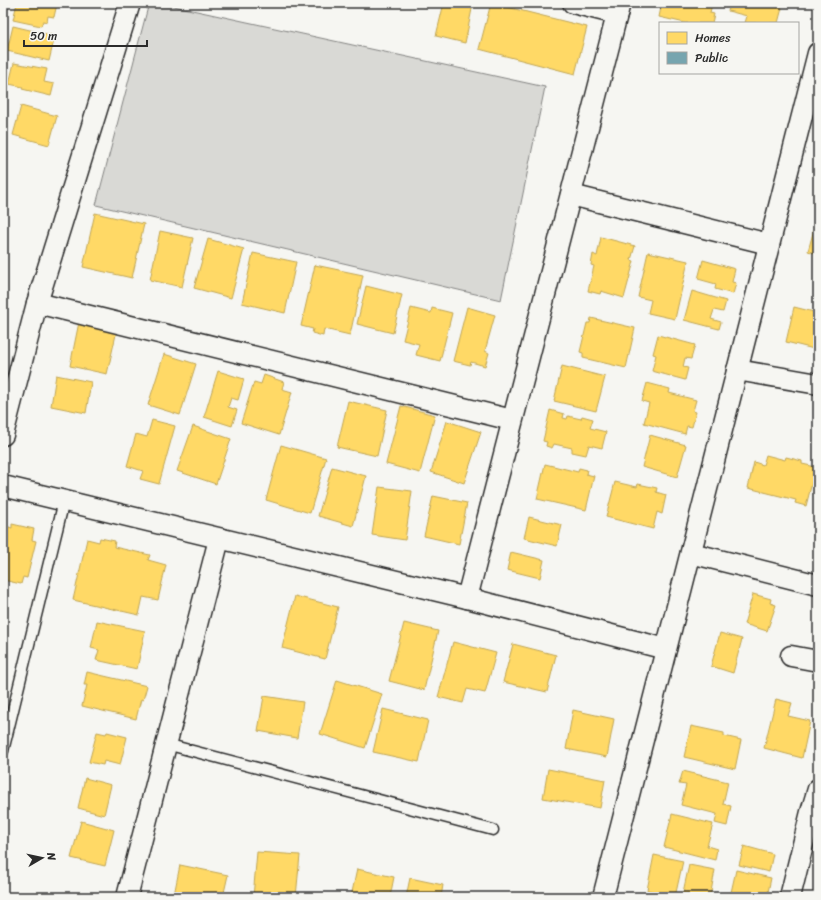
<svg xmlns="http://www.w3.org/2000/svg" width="821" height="900" viewBox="0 0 821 900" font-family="Sriracha,sans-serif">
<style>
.green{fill:#d9d9d5;stroke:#828280}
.homes{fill:#ffd966;stroke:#bfa554}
.public{fill:#76a5af;stroke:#608087}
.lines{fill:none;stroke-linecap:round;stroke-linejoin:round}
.lane-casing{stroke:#2b2b2b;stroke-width:13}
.street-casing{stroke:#2b2b2b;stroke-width:23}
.lane{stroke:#f6f6f2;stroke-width:10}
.street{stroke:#f6f6f2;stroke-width:20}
</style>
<rect width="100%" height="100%" fill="#f6f6f2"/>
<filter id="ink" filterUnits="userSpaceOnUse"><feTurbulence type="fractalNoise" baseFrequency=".025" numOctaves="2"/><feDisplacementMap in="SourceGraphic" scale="8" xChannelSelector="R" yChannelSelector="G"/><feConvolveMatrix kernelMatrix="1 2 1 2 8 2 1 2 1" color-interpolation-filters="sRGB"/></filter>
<g filter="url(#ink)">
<path class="green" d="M149,3h11l385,84 -44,213 -405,-95z"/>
<g class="homes">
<path d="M17,3h33l7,1 -3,13 -6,-1 -1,6 -4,-1 -2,5 -28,-6z"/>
<path d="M444,3l29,1 -8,39 -29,-7z"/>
<path d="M491,3l96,24 -12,47 -96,-25z"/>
<path d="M662,3h50l-2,10 4,1 -2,9h-27l-26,-6z"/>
<path d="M731,3h32l19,5 -4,15h-33l2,-7 -19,-5z"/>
<path d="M13,26l42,10 -6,25 -42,-10z"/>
<path d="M14,63l33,6 -3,13 10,2 -3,12 -29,-7 1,-2 -14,-3z"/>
<path d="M21,106l36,10 -8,29 -36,-10z"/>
<path d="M95,213l49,11 -12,54 -49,-11z"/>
<path d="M818,215v39l-10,-3z"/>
<path d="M160,231l33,7 -11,49 -32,-7z"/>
<path d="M601,237l34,9 -4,14 3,1 -10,37 -23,-7 -1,3 -12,-3 6,-25 -3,-1 2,-11 4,2z"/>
<path d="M208,239l36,10 -13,49 -37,-10z"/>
<path d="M648,252l40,9 -13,58 -27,-6 3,-13 -13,-3z"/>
<path d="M253,253l43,9 -11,51 -43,-10z"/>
<path d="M703,260l32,9 -3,13 4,1 -3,11 -18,-5 1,-5 -18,-5z"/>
<path d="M315,265l48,10 -13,60 -26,-6 -1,7 -11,-3 1,-4 -12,-3z"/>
<path d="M366,286l36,9 -9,38 -36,-9z"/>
<path d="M692,291l34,10 -3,11 -9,-2 -3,9 10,3 -2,7 -35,-9z"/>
<path d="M467,307l28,8 -10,36 4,2 -4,13 -14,-4 -1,3 -17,-4z"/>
<path d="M794,307l24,6v37l-32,-8z"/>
<path d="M411,308l20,5 1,-5 20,5 -12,48 -24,-6 3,-11 -16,-4z"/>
<path d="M591,318l44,10 -9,40 -43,-10v-5l-3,-1 7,-29h3z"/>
<path d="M79,322l38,8 -10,44 -37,-8z"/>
<path d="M658,335l37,10 -4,14 -6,-1 -2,9 5,1 -3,12 -33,-9 4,-16 -3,-1z"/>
<path d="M164,354l32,10 -16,51 -32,-10z"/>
<path d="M562,366l43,11 -9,34 -42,-10z"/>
<path d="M218,371l26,8 -6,21 -7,-2 -3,9 9,3 -5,16 -28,-9z"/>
<path d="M56,375l35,7 -5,31 -35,-7z"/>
<path d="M264,375l20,7 -2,7 10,3 -13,43 -38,-12 13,-41 7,2z"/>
<path d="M647,383l23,6 -1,4 27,7 -3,11 3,1 -4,15 -5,-1 -2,8 -41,-11 5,-20 -7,-2z"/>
<path d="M348,401l39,9 -10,46 -40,-9z"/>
<path d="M401,406l34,9 -15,58 -34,-9z"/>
<path d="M550,410l14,4 -1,4 4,1 1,-3 13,3 1,-3 11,3 -3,9 16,4 -4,16 -13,-3 -3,10 -14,-3v-4l-18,-4 -2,4 -6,-2 1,-4 -4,-1z"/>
<path d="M152,420l23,6 -16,58 -19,-5 3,-8 -16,-5 9,-32 11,3z"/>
<path d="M447,421l34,11 -17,51 -33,-11z"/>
<path d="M193,426l38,13 -15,45 -39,-13z"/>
<path d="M650,435l36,10 -9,32 -35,-10z"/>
<path d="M281,445l45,13 -16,55 -44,-13z"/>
<path d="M766,455l19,5 1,-3 16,4v3l14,3 -10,39 -11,-3 1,-3 -48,-12 6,-26 9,3z"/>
<path d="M545,464l33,8 1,-4 8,2 -1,4 8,2 -8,34 -49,-11z"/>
<path d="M332,467l34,9 -13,50 -35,-10z"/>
<path d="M615,482l22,5 1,-3 19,4 -1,4 10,3 -4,19 -5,-2 -4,17 -47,-12z"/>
<path d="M379,487l33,4 -7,49 -33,-5z"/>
<path d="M433,496l34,7 -8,41 -35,-8z"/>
<path d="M529,517l33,8 -5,21 -33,-8z"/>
<path d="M12,524l22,5 -2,11 4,1 -9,37 -4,-1 -2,7 -18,-4v-55l9,3z"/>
<path d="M100,538l15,3 -1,6 36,8 -2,5 18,5 -8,35 -15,-3 -4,18 -66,-15 14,-61 12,3z"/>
<path d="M511,552l33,8 -4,18 -33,-8z"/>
<path d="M753,594l18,5 -1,4 6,2 -9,26 -23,-7z"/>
<path d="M295,596l43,11 -13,52 -43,-11z"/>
<path d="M97,621l48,10 -8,38 -41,-9 3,-10 -8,-2z"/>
<path d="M404,623l34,8 -14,59 -35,-9z"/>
<path d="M720,633l22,6 -9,34 -22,-7z"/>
<path d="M453,642l43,11 -11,40 -18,-4 -4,14 -25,-6z"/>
<path d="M513,644l43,11 -9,37 -44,-10z"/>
<path d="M87,672l60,14 -4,14 -2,-1 -5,20 -54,-13 5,-21h-3z"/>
<path d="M337,680l45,14 -17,54 -45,-14z"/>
<path d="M264,696l39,6 -6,36 -39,-7z"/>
<path d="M776,699l16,4 -4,13 22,5 -8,37 -38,-10z"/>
<path d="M383,709l45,11 -9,42 -46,-10z"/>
<path d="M573,710l41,9 -7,38 -41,-8z"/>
<path d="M691,726l33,7v3l17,4 -6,29 -51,-12z"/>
<path d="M97,732l9,2 1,-2 20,5 -7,28 -16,-4 -1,4 -14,-3z"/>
<path d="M548,769l57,11 -5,28 -57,-10z"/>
<path d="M683,771l45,11 -5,22 8,2 -4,20 -12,-3 2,-9 -36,-9 5,-20 -7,-1z"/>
<path d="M85,778l26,7 -7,30 -26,-7z"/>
<path d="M672,814l41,10 -6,22 10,3 -2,11 -51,-13z"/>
<path d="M81,821l33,9 -9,36 -34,-8z"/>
<path d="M744,846l29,8 -4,18 -30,-7z"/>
<path d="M257,852l43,3 -4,42h-43z"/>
<path d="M654,855l29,6 -8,36h-11v-3l-17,-4z"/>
<path d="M180,865l48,10 -5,22h-41l-8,-2z"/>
<path d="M689,865l26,5 -5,27h-28z"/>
<path d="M357,869l37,8 -4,20h-39z"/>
<path d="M736,870l35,8 -4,19h-37z"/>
<path d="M410,878l33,7 -2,12h-35z"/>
<path d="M457,893l14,4h-15z"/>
</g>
<path class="public" d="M293,3h25l-24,6z"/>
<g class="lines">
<defs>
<g id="lane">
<path d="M166,744l327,86"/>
<path d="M3,751l61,-250"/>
</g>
<g id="street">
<path d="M573,3l44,11"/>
<path d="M571,195l198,49"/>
<path d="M37,303l475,117"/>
<path d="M737,370l81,14"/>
<path d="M3,435l34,-132 93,-300"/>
<path d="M3,486l464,112 199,51"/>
<path d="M691,553l127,32"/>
<path d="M467,598l153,-595"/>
<path d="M791,656l27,5"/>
<path d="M127,897l92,-358"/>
<path d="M603,897l215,-844"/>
<path d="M790,897l21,-85 7,-23"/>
</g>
</defs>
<use href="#lane" class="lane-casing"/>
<use href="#street" class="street-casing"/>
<use href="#lane" class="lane"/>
<use href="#street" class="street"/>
</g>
</g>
<rect width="821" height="900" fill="none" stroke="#f6f6f2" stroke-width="16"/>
<rect x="8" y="8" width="805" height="884" fill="none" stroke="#2b2b2b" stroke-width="1.5" filter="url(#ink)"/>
<rect x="659" y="22" width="140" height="52" fill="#f6f6f2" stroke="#a5a5a2"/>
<rect x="667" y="32" width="20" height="12" fill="#ffd966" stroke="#a5a5a2"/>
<text x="695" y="42" font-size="12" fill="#2b2b2b">Homes</text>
<rect x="667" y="52" width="20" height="12" fill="#76a5af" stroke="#a5a5a2"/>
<text x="695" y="62" font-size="12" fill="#2b2b2b">Public</text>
<g transform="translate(42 858) rotate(81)" stroke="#f6f6f2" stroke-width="3" paint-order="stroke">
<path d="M0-3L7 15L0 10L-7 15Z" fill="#2b2b2b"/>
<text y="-6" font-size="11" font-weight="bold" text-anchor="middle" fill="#2b2b2b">N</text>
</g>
<path d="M24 40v6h123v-6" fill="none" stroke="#2b2b2b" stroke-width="2"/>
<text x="30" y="40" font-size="12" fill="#2b2b2b" stroke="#f6f6f2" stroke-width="3" paint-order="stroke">50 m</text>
</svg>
